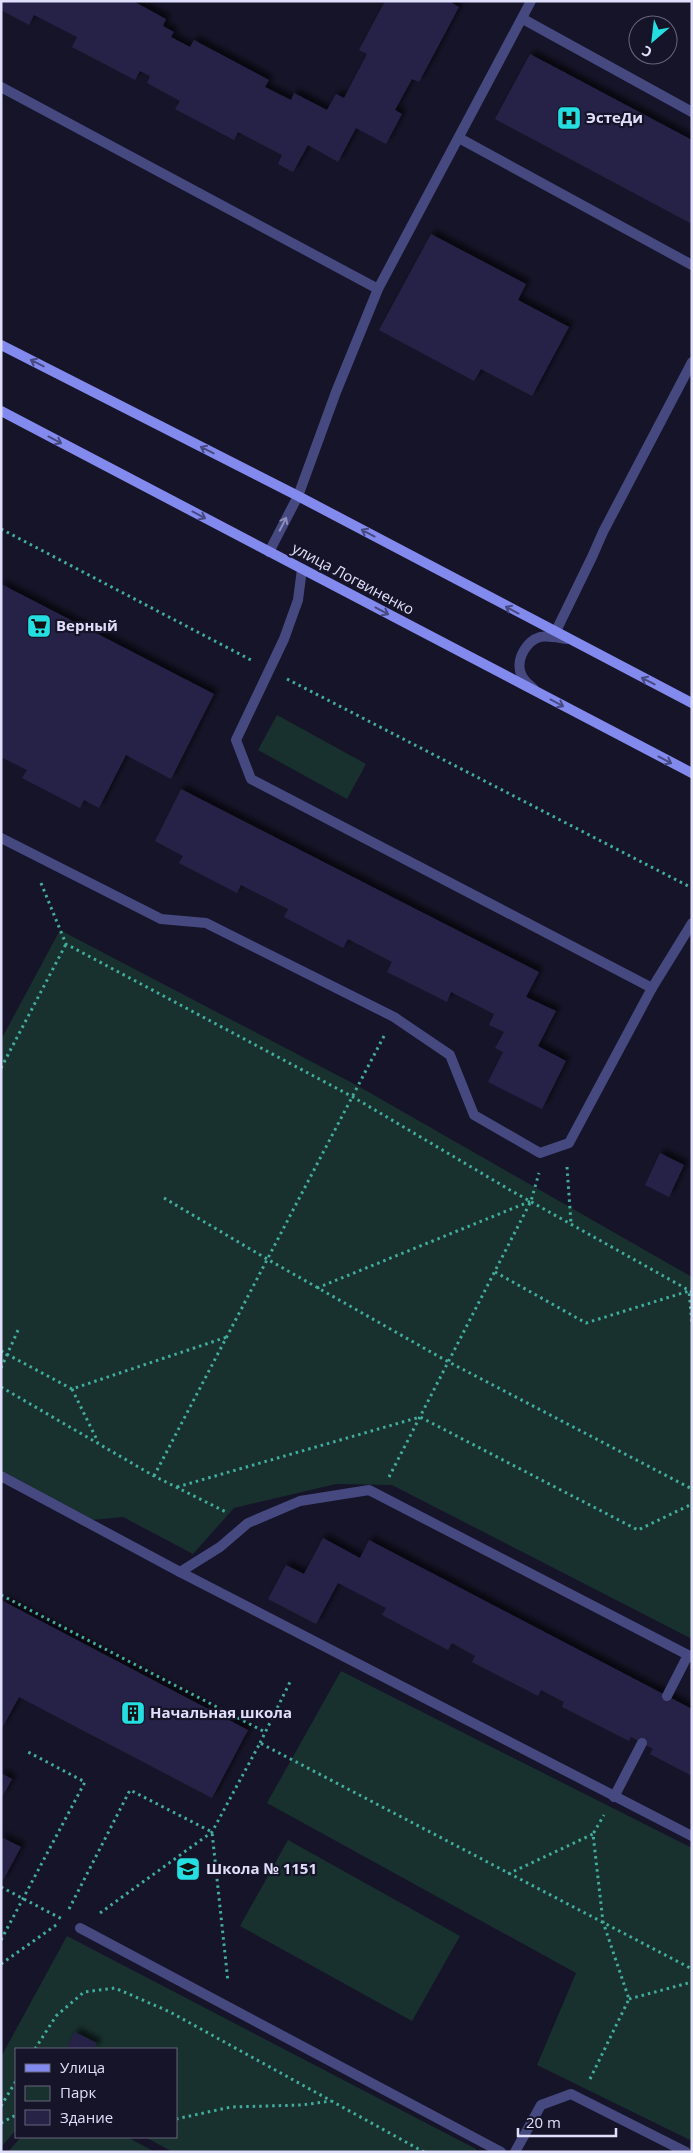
<svg xmlns="http://www.w3.org/2000/svg" width="693" height="2153" viewBox="0 0 693 2153" font-family="'Open Sans',sans-serif">
<style>
.green{fill:#18312e}
.building{fill:#272346;filter:url(#shadow)}
.lines{fill:none;stroke-linecap:round;stroke-linejoin:round}
.path{stroke:#42ac9d;stroke-width:3;stroke-dasharray:2.5 4;stroke-linecap:butt}
.service{stroke:#464880;stroke-width:10}
.minor{stroke:#464880;stroke-width:10}
.secondary{stroke:#838aee;stroke-width:10}
.oneway{stroke:#474981}
.oneway2{stroke:#8b8cb7}
.labels{text-anchor:middle;stroke-width:4.5;stroke-linejoin:round;paint-order:stroke}
.poi-label{font-size:15px;font-weight:bold;fill:#e0dffb;stroke:#161428;text-anchor:start}
.street-label{font-size:15px;fill:#e0dffb;stroke:#161428}
</style>
<defs>
<filter id="shadow"><feDropShadow dx="4.5" dy="-4.5" stdDeviation="2.5" flood-color="#0009"/></filter>
</defs>
<rect width="100%" height="100%" fill="#161428"/>
<g class="green">
<path d="M277,715l89,49 -19,35 -89,-49z"/>
<path d="M60,930l298,156 334,191v362l-300,-154 -56,-1 -102,24 -41,46 -70,-37 -31,3 -91,-50v-430z"/>
<path d="M341,1671l351,177v293l-155,-76 39,-92 -309,-170z"/>
<path d="M288,1840l172,96 -48,85 -172,-95z"/>
<path d="M67,1936l409,213v3h-303l-28,-15h31v-88h-160v81l-15,17v-90z"/>
<path d="M21,2137h106l28,15h-147z"/>
</g>
<g class="building">
<path d="M1,1h132l33,18 -3,7 11,6 -3,5 19,10 4,-7 75,40 -4,7 26,13 3,-7 33,17 9,-16 8,4 23,-44 -8,-4 26,-49h68l-1,2 7,4 -40,75 -7,-3 -17,31 7,4 -16,30 -30,-16 -18,34 -30,-17 -15,27 -15,-8 4,-9 -44,-23 -4,8 -59,-31 5,-8 -33,-18 3,-7 -10,-5 -5,9 -63,-33 5,-10 -43,-22 -5,10 -28,-15z"/>
<path d="M530,54l162,86v84l-197,-105z"/>
<path d="M431,234l95,50 -8,16 51,27 -37,69 -51,-27 -7,12 -95,-51z"/>
<path d="M1,584l213,110 -43,85 -45,-24 -27,53 -15,-8 -4,8 -58,-30 5,-8 -26,-13z"/>
<path d="M181,789l358,183 -13,25 30,14 -18,35 28,15 -24,48 -54,-27 15,-30 -8,-4 9,-16 -15,-7 5,-11 -43,-22 -4,10 -60,-30 5,-10 -44,-23 -5,9 -59,-31 4,-8 -47,-24 -4,8 -58,-30 4,-7 -28,-15z"/>
<path d="M660,1153l24,12 -15,32 -24,-12z"/>
<path d="M323,1538l37,20 9,-18 323,169v67l-42,-22 3,-5 -22,-12 -2,4 -67,-34 2,-5 -23,-12 -3,6 -66,-34 3,-6 -23,-13 -4,7 -66,-35 4,-7 -48,-25 -22,41 -48,-25 18,-34 18,9z"/>
<path d="M1,1600l247,130 -36,68 -193,-101 -18,33z"/>
<path d="M1,1773l11,6 -11,20z"/>
<path d="M1,1837l20,10 -20,37z"/>
<path d="M75,2032l22,11 -3,6h-28z"/>
</g>
<g class="lines">
<g class="path">
<path d="M1,529l250,131"/>
<path d="M287,679l405,209"/>
<path d="M41,883l25,61 287,153 157,93 182,102"/>
<path d="M1,1068l65,-124"/>
<path d="M567,1167l4,56"/>
<path d="M164,1198l103,61 178,101 247,129"/>
<path d="M495,1272l91,51 103,-32 3,33"/>
<path d="M317,1288l214,-87"/>
<path d="M1,1351l71,38 155,-52"/>
<path d="M1,1368l18,-40"/>
<path d="M1,1387l153,89 74,37"/>
<path d="M72,1389l26,53"/>
<path d="M154,1476l230,-440"/>
<path d="M389,1477l142,-276 8,-28"/>
<path d="M177,1487l243,-70 218,113 54,-26"/>
<path d="M1,1595l264,137"/>
<path d="M260,1743l30,-61"/>
<path d="M508,1874l85,-40"/>
<path d="M1,1887l61,32"/>
<path d="M69,1909l61,-119 82,42 16,150"/>
<path d="M100,1913l112,-81 48,-89 432,226"/>
<path d="M1,1940l84,-158 -57,-30"/>
<path d="M1,1964l58,-41"/>
<path d="M629,1999l63,-17"/>
<path d="M35,2049l21,-33 28,-24 31,-4 55,24 254,140"/>
<path d="M590,2079l39,-80 -26,-77 -10,-88 11,-19"/>
<path d="M1,2106l15,-25"/>
<path d="M176,2119l55,-12 71,-2 29,-4"/>
<path d="M1,2123l15,-8"/>
</g>
<g class="service">
<path d="M523,19l169,93"/>
<path d="M1,87l377,202"/>
<path d="M459,138l233,127"/>
<path d="M269,552l29,-56 38,-104 42,-103 153,-288"/>
<path d="M302,569l-4,31 -14,39 -48,101 15,39 401,209"/>
<path d="M555,633l37,-76 11,-25 89,-170"/>
<path d="M1,838l160,81 45,4 188,94 56,38 24,60 66,38 29,-10 83,-155 40,-65"/>
<path d="M1,1476l179,96"/>
<path d="M692,1657l-323,-167 -69,11 -52,22 -28,24 -40,25 512,264"/>
<path d="M667,1696l21,-41"/>
<path d="M614,1797l28,-54"/>
<path d="M80,1928l421,224"/>
<path d="M515,2152l26,-47 30,-11 115,58"/>
</g>
<path class="minor" d="M534,689c-6,-5 -12,-10 -14,-18 -3,-14 7,-30 20,-34 8,-2 19,1 27,2"/>
<g class="secondary">
<path d="M1,345l297,151 394,207"/>
<path d="M1,411l691,362"/>
</g>
</g>
<defs><path id="oneway-shaft" d="M-6 0H5M1.5-3L5.5 0L1.5 3" fill="none" stroke-width="1.6" stroke-linecap="round" stroke-linejoin="round" transform="scale(1.25)"/></defs>
<g class="oneway">
<use href="#oneway-shaft" transform="translate(37 363) rotate(-153)"/>
<use href="#oneway-shaft" transform="translate(55 440) rotate(28)"/>
<use href="#oneway-shaft" transform="translate(207 450) rotate(-153)"/>
<use href="#oneway-shaft" transform="translate(199 515) rotate(28)"/>
<use href="#oneway-shaft" transform="translate(368 533) rotate(-152)"/>
<use href="#oneway-shaft" transform="translate(512 610) rotate(-152)"/>
<use href="#oneway-shaft" transform="translate(382 611) rotate(28)"/>
<use href="#oneway-shaft" transform="translate(648 681) rotate(-153)"/>
<use href="#oneway-shaft" transform="translate(557 703) rotate(28)"/>
<use href="#oneway-shaft" transform="translate(665 760) rotate(28)"/>
</g>
<use class="oneway2" href="#oneway-shaft" transform="translate(283 524) rotate(-63)"/>
<defs>
<symbol id="hospital-square" viewBox="-11 -11 22 22"><rect x="-9" y="-9" width="18" height="18" rx="4" fill="#25dee1" stroke="#161428"/><path d="M-5-5h3v3.5h4V-5h3V5h-3V1.5h-4V5h-3Z" fill="#111"/></symbol>
<symbol id="supermarket-square" viewBox="-11 -11 22 22"><rect x="-9" y="-9" width="18" height="18" rx="4" fill="#25dee1" stroke="#161428"/><path d="M-6-5.5h2.5l.6 2H6L4.5 2H-2.5L-4.4-4H-6ZM-1.5 3.2a1.3 1.3 0 1 0 .1 0ZM3 3.2a1.3 1.3 0 1 0 .1 0Z" fill="#111"/></symbol>
<symbol id="building-square" viewBox="-11 -11 22 22"><rect x="-9" y="-9" width="18" height="18" rx="4" fill="#25dee1" stroke="#161428"/><path d="M-4-6H4V6H1V3H-1V6H-4ZM-2.5-4.3h1.7v1.8h-1.7ZM.8-4.3h1.7v1.8H.8ZM-2.5-1h1.7V.8h-1.7ZM.8-1h1.7V.8H.8Z" fill="#111"/></symbol>
<symbol id="school-square" viewBox="-11 -11 22 22"><rect x="-9" y="-9" width="18" height="18" rx="4" fill="#25dee1" stroke="#161428"/><path d="M0-5L7-2L0 1L-7-2ZM-4 1L0 2.5L4 1V4Q0 6-4 4Z" fill="#111"/></symbol>
</defs>
<g fill-rule="evenodd">
<use href="#hospital-square" x="555" y="104" width="28" height="28"/>
<use href="#supermarket-square" x="25" y="612" width="28" height="28"/>
<use href="#building-square" x="119" y="1699" width="28" height="28"/>
<use href="#school-square" x="174" y="1855" width="28" height="28"/>
</g>
<g class="labels">
<g class="poi-label">
<text x="586" y="123">ЭстеДи</text>
<text x="56" y="631">Верный</text>
<text x="150" y="1718">Начальная школа</text>
<text x="206" y="1874">Школа № 1151</text>
</g>
<g class="street-label">
<text transform="translate(353 579) rotate(28)" y="5">улица Логвиненко</text>
</g>
</g>
<rect width="693" height="2153" fill="none" stroke="#e0dffb" stroke-width="5"/>
<rect x="15" y="2048" width="162" height="90" fill="#161428" stroke="#67657c"/>
<rect x="25" y="2064" width="25" height="8" fill="#838aee" stroke="#67657c"/>
<text x="60" y="2073" font-size="15" fill="#e0dffb">Улица</text>
<rect x="25" y="2086" width="25" height="15" fill="#18312e" stroke="#67657c"/>
<text x="60" y="2098" font-size="15" fill="#e0dffb">Парк</text>
<rect x="25" y="2110" width="25" height="15" fill="#272346" stroke="#67657c"/>
<text x="60" y="2123" font-size="15" fill="#e0dffb">Здание</text>
<g transform="translate(653 40) rotate(208)"><circle r="24" fill="#161428" stroke="#67657c"/>
<path d="M0-4L9 19L0 12L-9 19Z" fill="#25dee1"/>
<text y="-8" font-size="14" font-weight="bold" text-anchor="middle" fill="#e0dffb">С</text>
</g>
<path d="M518 2128v8h98v-8" fill="none" stroke="#e0dffb" stroke-width="2.5"/>
<text x="526" y="2128" font-size="15" fill="#e0dffb" stroke="#161428" stroke-width="4" paint-order="stroke">20 m</text>
</svg>
